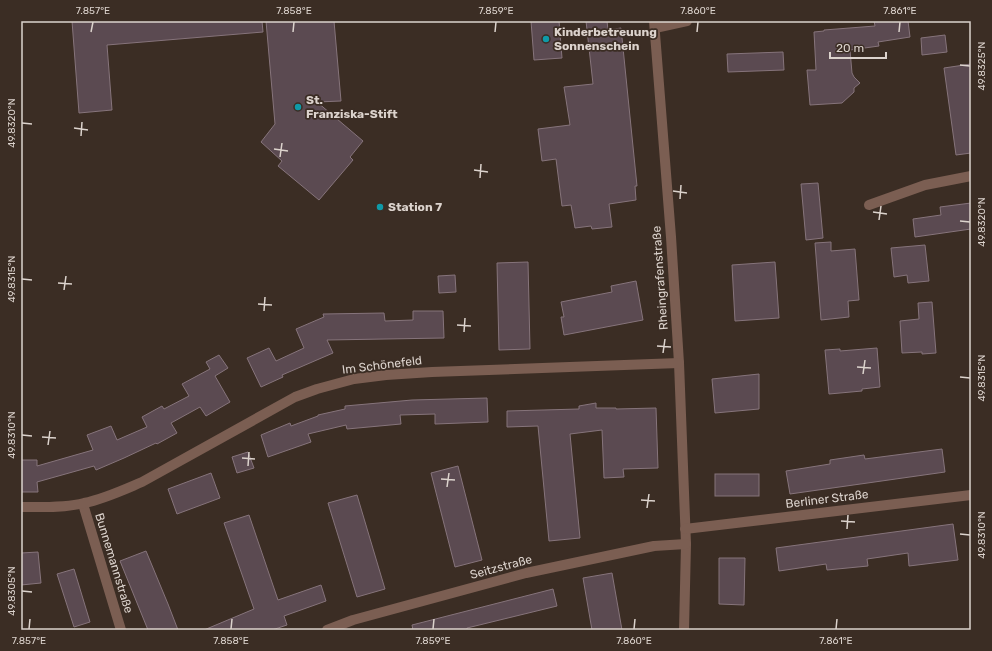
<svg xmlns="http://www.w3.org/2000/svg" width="992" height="651" viewBox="0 0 992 651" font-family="Rubik,sans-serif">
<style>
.building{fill:#5b4a51;stroke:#86747b}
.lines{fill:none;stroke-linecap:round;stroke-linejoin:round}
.minor{stroke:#7b5e52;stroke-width:10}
.ticks{fill:none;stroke:#dcd3cd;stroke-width:1.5}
.culture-dot{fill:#0f9aa8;stroke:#3b2d24;stroke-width:1.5}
.labels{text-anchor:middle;stroke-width:3.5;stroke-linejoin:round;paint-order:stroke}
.poi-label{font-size:12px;font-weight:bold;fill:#dcd3cd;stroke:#3b2d24;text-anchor:start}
.street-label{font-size:12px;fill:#dcd3cd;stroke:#3b2d24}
.neatline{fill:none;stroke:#dcd3cd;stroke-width:1.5}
.ticks-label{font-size:10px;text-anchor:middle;fill:#dcd3cd}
</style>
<rect width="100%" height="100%" fill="#3b2d24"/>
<g class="building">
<path d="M72,21h190l1,11 -156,13 5,65 -33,3z"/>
<path d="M266,21h68l7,80 -24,1 46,39 -13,16 3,3 -34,40 -41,-34 4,-5 -21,-19 14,-18z"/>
<path d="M531,21h28l3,37 -28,2z"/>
<path d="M586,21h21l1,9 13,-2 16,158h-2l1,14 -27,4 3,23 -20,2 -1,-3 -16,2 -4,-23 -9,1 -6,-47 -14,2 -4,-32 32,-4 -6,-38 29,-3z"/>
<path d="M874,21h34l2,16 -32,5 1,4 -29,4 2,23 2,4 6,6 -6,5v4l-12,11 -32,2 -3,-35h9l-2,-38 10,-1v-1l51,-4z"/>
<path d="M945,35l2,17 -25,3 -1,-17z"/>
<path d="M783,52l1,18 -56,2 -1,-18z"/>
<path d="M971,64v89l-15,2 -12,-87z"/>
<path d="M818,183l5,55 -17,2 -5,-56z"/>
<path d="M971,203v26l-56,8 -2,-18 28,-4 -1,-8z"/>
<path d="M831,242v9l24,-2 4,51 -11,1 1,16 -28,3 -6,-77z"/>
<path d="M925,245l4,36 -21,2 -1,-8 -13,2 -3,-29z"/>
<path d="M528,262l2,87 -31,1 -2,-87z"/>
<path d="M775,262l4,56 -44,3 -3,-56z"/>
<path d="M455,275l1,17 -17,1 -1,-17z"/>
<path d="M636,281l7,39 -79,15 -3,-18h3l-3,-15 51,-10 -1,-6z"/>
<path d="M932,302l4,51 -14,1v-2l-20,1 -2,-32 19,-2 -1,-16z"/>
<path d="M413,311h30l1,27 -117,2 6,13 -51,22 1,2 -22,10 -14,-29 22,-10 7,13 28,-13 -8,-19 28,-12 -1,-3 61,-1 1,8 28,-1z"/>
<path d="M877,348l3,39 -18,2v2l-33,3 -4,-44 15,-1v2z"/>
<path d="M219,355l9,13 -13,8 15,26 -24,14 -6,-9 -29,16 6,10 -20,11 -1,-1 -32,15 -28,12 -2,-4 -57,16 1,10h-17v-32h16v6l56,-16 -6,-15 24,-9 6,14 30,-13 -5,-10 20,-11 2,3 25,-13 -7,-12 28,-15 -4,-7z"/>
<path d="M759,374v35l-44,4 -3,-34z"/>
<path d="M487,398l1,24 -53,2v-10l-35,1 1,9 -54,5 -1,-4 -38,9 3,8 -43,15 -7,-22 29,-12 1,3 27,-10v-1l27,-6v-3l67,-6z"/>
<path d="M596,403v5h20v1l40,-1 2,60 -35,1 1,8 -20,1 -2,-48 -32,4 10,104 -31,3 -11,-115 -31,1v-16l72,-2v-3z"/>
<path d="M942,449l3,23 -155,22 -4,-23 44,-7v-4l34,-5 1,4z"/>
<path d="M248,452l6,16 -17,5 -5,-16z"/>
<path d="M458,466l24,94 -27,7 -24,-94z"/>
<path d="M211,473l9,25 -43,16 -9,-25z"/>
<rect x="715" y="474" width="44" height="22"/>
<path d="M357,495l28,94 -28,8 -29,-94z"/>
<path d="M249,515l29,85 43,-15 5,16 -42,15 3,9 -15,5h-68l50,-21 -30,-86z"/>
<path d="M953,524l5,36 -49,6 -1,-13 -41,6 1,7 -41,4 -1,-6 -47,7 -3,-23z"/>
<path d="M146,551l22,53 10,26h-30l-28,-69z"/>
<path d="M38,552l3,31 -20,2v-32z"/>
<path d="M719,558h26l-1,47 -25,-1z"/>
<path d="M74,569l16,53 -16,5 -17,-53z"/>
<path d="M612,573l10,57h-30l-9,-52z"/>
<path d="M553,589l4,17 -90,22v2h-54l-1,-5z"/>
</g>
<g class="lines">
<g class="minor">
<path d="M654,21l17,216 8,126 7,181 -2,86"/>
<path d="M655,28l32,-7"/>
<path d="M869,205l56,-20 46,-9"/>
<path d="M83,504l38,126"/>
<path d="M21,507c20,0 43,1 63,-4 20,-4 39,-13 58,-21l153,-85 22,-8 37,-10 32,-4 46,-3 247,-9"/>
<path d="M685,529l286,-34"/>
<path d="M327,630l26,-10 173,-47 128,-27 32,-2"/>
</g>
</g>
<path class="ticks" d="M91,32l2,-10M293,32l1,-10M495,32l1,-10M697,32l1,-10M899,32l1,-10M960,65l10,1M22,123l10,1M74,128l14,2M81,136l1,-14M274,149l14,2M280,157l2,-14M474,170l14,2M480,178l1,-14M673,191l14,2M680,199l1,-14M873,212l14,2M879,220l2,-14M960,221l10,1M22,279l10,1M58,283l14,1M64,290l2,-14M258,304l14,1M264,311l1,-14M457,325l14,1M464,332l1,-14M657,346l14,1M663,353l2,-14M857,367l14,1M863,374l2,-14M960,377l10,1M22,435l10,1M42,437l14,1M48,445l2,-14M242,458l13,1M248,466l1,-14M441,479l14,1M447,487l2,-14M641,500l14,1M647,508l2,-14M841,521l14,1M847,529l1,-14M960,534l10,1M22,591l10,1M29,629l1,-10M231,629l1,-10M433,629l1,-10M634,629l1,-10M836,629l1,-10"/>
<g class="culture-dot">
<circle cx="546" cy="39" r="4"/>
<circle cx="298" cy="107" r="4"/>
<circle cx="380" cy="207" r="4"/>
</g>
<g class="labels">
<g class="poi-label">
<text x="554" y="36">Kinderbetreuung<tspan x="554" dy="14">Sonnenschein</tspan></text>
<text x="306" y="104">St.<tspan x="306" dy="14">Franziska-Stift</tspan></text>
<text x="388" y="211">Station 7</text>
</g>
<g class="street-label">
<text transform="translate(660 278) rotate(-94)" y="4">Rheingrafenstraße</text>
<text transform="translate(382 365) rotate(-7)" y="4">Im Schönefeld</text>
<text transform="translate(827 499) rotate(-7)" y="4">Berliner Straße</text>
<text transform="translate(114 563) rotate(73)" y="4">Bunnemannstraße</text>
<text transform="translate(501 567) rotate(-15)" y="4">Seitzstraße</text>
</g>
</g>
<rect width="992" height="651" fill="none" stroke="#3b2d24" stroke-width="44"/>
<path d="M830 52v6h56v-6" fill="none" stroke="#dcd3cd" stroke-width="2"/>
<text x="836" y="52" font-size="12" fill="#dcd3cd" stroke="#3b2d24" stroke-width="3" paint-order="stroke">20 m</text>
<rect x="22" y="22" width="948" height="607" class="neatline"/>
<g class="ticks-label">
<text x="93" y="14">7.857°E</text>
<text x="294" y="14">7.858°E</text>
<text x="496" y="14">7.859°E</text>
<text x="698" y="14">7.860°E</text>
<text x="900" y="14">7.861°E</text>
<text transform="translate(981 66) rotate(-90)" y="4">49.8325°N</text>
<text transform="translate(11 123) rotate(-90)" y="4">49.8320°N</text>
<text transform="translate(981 222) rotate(-90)" y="4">49.8320°N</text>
<text transform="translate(11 279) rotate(-90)" y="4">49.8315°N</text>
<text transform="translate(981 378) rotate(-90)" y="4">49.8315°N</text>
<text transform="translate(11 435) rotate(-90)" y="4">49.8310°N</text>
<text transform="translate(981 535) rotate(-90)" y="4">49.8310°N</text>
<text transform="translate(11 591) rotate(-90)" y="4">49.8305°N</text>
<text x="29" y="644">7.857°E</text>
<text x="231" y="644">7.858°E</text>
<text x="433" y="644">7.859°E</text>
<text x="634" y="644">7.860°E</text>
<text x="836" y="644">7.861°E</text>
</g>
</svg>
